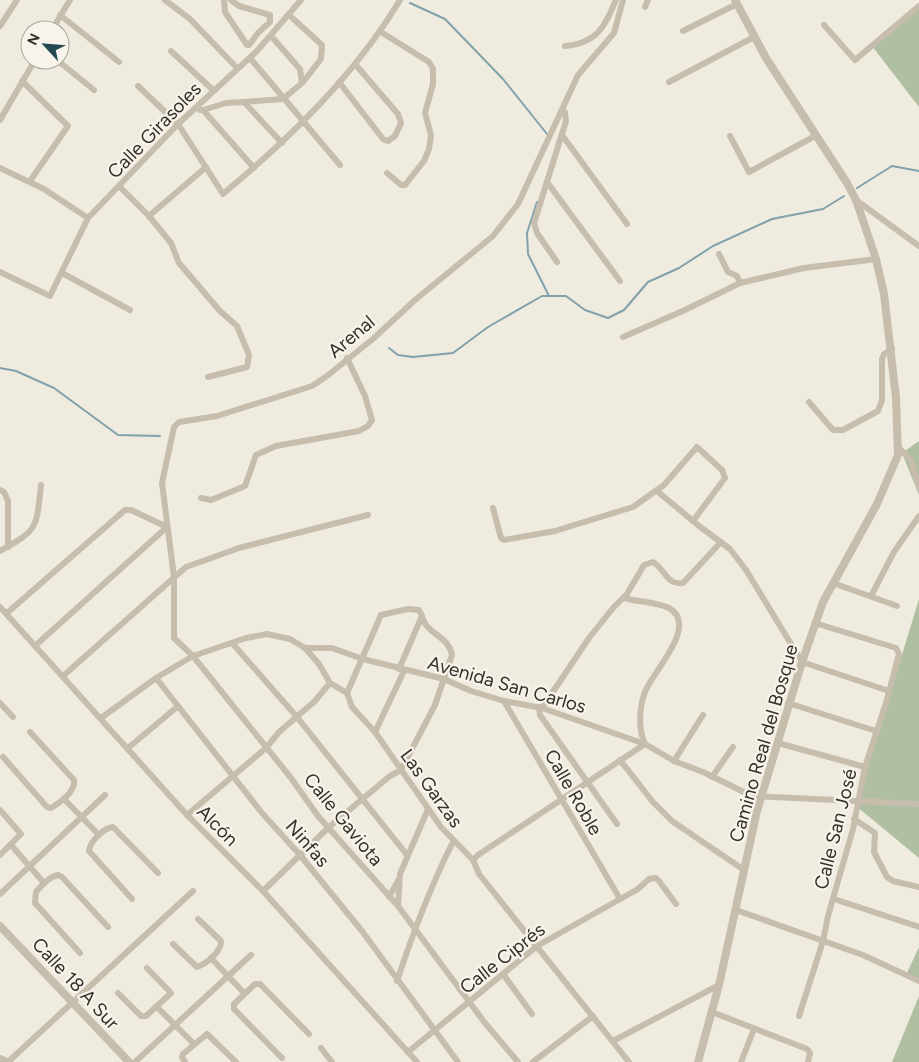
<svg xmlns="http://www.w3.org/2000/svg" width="919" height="1062" viewBox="0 0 919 1062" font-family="Figtree,sans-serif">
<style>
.green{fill:#b0bea1}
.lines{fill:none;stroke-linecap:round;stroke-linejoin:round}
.stream{stroke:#81a2ab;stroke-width:2}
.minor{stroke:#c7bdac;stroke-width:6}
.tertiary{stroke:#c7bdac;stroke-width:8}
.labels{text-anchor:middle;stroke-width:4.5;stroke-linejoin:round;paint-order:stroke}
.street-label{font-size:19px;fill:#36302a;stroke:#f8f4eb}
</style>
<rect width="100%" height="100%" fill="#f0ebdf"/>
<g class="green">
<path d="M919,7v100l-47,-61z"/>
<path d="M919,441v54l-17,-42z"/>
<path d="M919,599v259l-63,-52z"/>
<path d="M919,947v35l-13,-7z"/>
<path d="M919,996v66h-27z"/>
</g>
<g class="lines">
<g class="stream">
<path d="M410,3l35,16 58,60 44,55"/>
<path d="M857,188l35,-22 27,5"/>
<path d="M537,202l-10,31 1,21 21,42"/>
<path d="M389,348l9,7 15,2 40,-4 35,-26 54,-31h24l19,14 23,8 16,-8 24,-28 31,-14 34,-22 59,-27 51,-10 21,-13"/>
<path d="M0,368l16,3 38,17 64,47 42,1"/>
</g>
<g class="minor">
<path d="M165,0l25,19 47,49"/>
<path d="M224,0l1,12 22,33h2l9,-12 12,-11v-7l-31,-9 -8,-6"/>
<path d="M645,7l3,-7"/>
<path d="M60,15l59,47"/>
<path d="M289,15l33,30 -1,14 -18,23"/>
<path d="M824,25l31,35 64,-54"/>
<path d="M0,26l17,-26"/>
<path d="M52,30l18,-30"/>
<path d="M683,31l54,-27"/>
<path d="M381,32l48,30 4,7v15l-8,29 6,22 -2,14 -5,12 -19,24h-4l-14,-12"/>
<path d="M565,46c33,-3 39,-19 51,-46"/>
<path d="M171,51l42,39"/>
<path d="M250,58l90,107"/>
<path d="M57,60l37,30"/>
<path d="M22,81l46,45 -38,55"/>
<path d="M339,82l44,57 5,2 7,-5 6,-13 -3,-9 -43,-50"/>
<path d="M669,82l85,-45"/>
<path d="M138,86l40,38 45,70c67,-56 132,-119 177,-194"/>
<path d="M244,102l39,-3 19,-16 -2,-14 -29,-33"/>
<path d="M200,110h3l51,58"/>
<path d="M203,110l23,-7 18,-1 38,41"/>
<path d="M0,120l35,-60"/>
<path d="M562,135l65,89"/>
<path d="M730,136l19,36 66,-36"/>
<path d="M0,168l44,21 44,29"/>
<path d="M547,182l73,99"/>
<path d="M120,187l29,29 22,27 8,20 41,48 17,15 12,29 -2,12 -39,10"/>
<path d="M856,200l63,46"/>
<path d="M149,216l57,-49"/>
<path d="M719,254l9,18 9,4 3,7"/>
<path d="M557,262l-20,-29 -3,-10 32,-102 -1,-9 -3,-2"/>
<path d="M0,272l50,24 38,-78 90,-94 78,-72 45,-52"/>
<path d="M62,273l68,37"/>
<path d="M623,337l62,-27 55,-27 64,-15 72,-9"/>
<path d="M809,402l24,28h10l35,-19 4,-11v-41l2,-5 8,-5"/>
<path d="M899,448l12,12 8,27"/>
<path d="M0,490l4,2 4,9v46"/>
<path d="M657,491l42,35 31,23 16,21 56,92 87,29"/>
<path d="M201,498l10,2 34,-14 11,-31 20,-9 83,-15 9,-5 4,-6 -7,-24 -18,-38"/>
<path d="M493,508l8,30 3,2 51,-9 78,-24 31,-22 33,-38 25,23 3,8 -32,43"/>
<path d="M0,551c39,-22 36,-22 41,-66"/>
<path d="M833,583l64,23"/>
<path d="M871,596l23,-44 25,-36"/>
<path d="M0,607l187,208 76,76 154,171"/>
<path d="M7,613l118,-103h6l36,17 -131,118"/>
<path d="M233,644l64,73 110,138"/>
<path d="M305,648l14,16 11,19 17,10 5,14 23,25 66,95 32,33 6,14 150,188"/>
<path d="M399,669l23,-53"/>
<path d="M63,676l123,-109 53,-19 129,-33"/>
<path d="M156,678l106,135 38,42 62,76 96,131"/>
<path d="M504,701l116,198"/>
<path d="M0,703l13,14"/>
<path d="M788,703l88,28"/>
<path d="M539,707l1,8 77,109"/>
<path d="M542,708l47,-70 24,-30 14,-14 17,-29 9,-3c12,7 14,24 30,21l38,-41"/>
<path d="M101,718l55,-40 37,-22 53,-18 21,-4 23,5 15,9h27l31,11 81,20 27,12 33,10 38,7 103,36 29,17 29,11 49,24 167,8"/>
<path d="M375,732l29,-61"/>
<path d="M778,743l87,24"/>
<path d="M128,748l49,-41"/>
<path d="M3,757l44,50 4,1c9,-5 25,-17 23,-28l-44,-48"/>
<path d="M620,760l33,42 19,19 72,49"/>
<path d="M674,761l29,-46"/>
<path d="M712,777l21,-30"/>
<path d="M64,799l35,36"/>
<path d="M0,810l21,24 -21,21"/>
<path d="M187,815l79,-67 13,-16 35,-30 16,-19"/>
<path d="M854,819l21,14 -1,19 13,25 6,4 26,6"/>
<path d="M12,846l32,37"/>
<path d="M473,860l5,-5 167,-111c-7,-15 -6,-36 0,-52 6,-18 55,-67 24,-84 -12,-6 -31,-6 -45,-10"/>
<path d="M263,891l66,-64 61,-51 11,-6 34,-65 17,-50c-3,-16 -16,-18 -26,-30 -3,-4 -4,-10 -7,-15l-11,-1 -27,6 -34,78"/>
<path d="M0,894l105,-99"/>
<path d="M389,897l9,-16"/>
<path d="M132,899l-43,-48c1,-10 15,-23 24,-24l45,46"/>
<path d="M834,899l85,28"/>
<path d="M398,906l2,-32 28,-65"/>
<path d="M736,910l127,45 56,26"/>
<path d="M173,944l24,23c9,-3 25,-16 24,-26l-23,-22"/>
<path d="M80,953l-45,-50 1,-11c6,-7 13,-15 22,-17l4,2 46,50"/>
<path d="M211,958l33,35"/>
<path d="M503,974l29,40"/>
<path d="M397,981c16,-48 33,-94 56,-139"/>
<path d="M118,993l23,23h5l25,-23 -24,-25"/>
<path d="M157,1007l36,36"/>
<path d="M712,1012l95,37 3,4 -2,9"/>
<path d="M799,1016l24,-75 5,-25 25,-87 12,-62 21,-64 13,-49 -3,-6 -81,-25"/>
<path d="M613,1041l106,-56"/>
<path d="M321,1048l11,14"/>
<path d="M408,1052l129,-106 101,-57 11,-10 7,-1 3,3 17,23"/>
<path d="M282,1058l-48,-49v-5l21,-20h5l49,50"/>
<path d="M8,1062l185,-171"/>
<path d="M135,1062l116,-107"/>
<path d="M185,1062l-3,-5 1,-3 24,-20 29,28"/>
<path d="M518,1062l-33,-39 -87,-117 -80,-90 -27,-38 -98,-122 -19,-18v-61l-12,-94 12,-56 5,-5 38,-6 95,-30 15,-10 47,-38 41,-38 78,-64 25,-32 60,-129 36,-42 9,-33"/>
<path d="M533,1062l60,-46"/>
<path d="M741,1062l13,-33"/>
</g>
<g class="tertiary">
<path d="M0,926l129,136"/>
<path d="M0,1059l7,3"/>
<path d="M698,1062l21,-77 38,-174 45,-149 21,-60 54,-98 21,-49 -2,-57 -12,-104 -8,-35 -20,-59 -9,-17 -81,-125 -31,-58"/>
</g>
</g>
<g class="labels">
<g class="street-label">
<text transform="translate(154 130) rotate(-46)" y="7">Calle Girasoles</text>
<text transform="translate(351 336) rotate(-40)" y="7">Arenal</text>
<text transform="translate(507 684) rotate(16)" y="7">Avenida San Carlos</text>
<text transform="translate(763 743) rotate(-74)" y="7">Camino Real del Bosque</text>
<text transform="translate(432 788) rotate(54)" y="7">Las Garzas</text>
<text transform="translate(574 792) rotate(60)" y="7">Calle Roble</text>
<text transform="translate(344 819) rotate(51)" y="7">Calle Gaviota</text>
<text transform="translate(218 825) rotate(45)" y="7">Alcón</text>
<text transform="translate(835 829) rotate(-76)" y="7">Calle San José</text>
<text transform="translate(308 843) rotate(49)" y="7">Ninfas</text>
<text transform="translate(502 958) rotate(-38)" y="7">Calle Ciprés</text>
<text transform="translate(76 983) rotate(47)" y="7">Calle 18 A Sur</text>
</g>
</g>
<g transform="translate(45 45) rotate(296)"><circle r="24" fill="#f8f4eb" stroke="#aaa69e"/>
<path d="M0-4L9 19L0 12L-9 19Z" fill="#244954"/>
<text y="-8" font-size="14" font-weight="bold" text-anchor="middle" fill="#36302a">N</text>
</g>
</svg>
